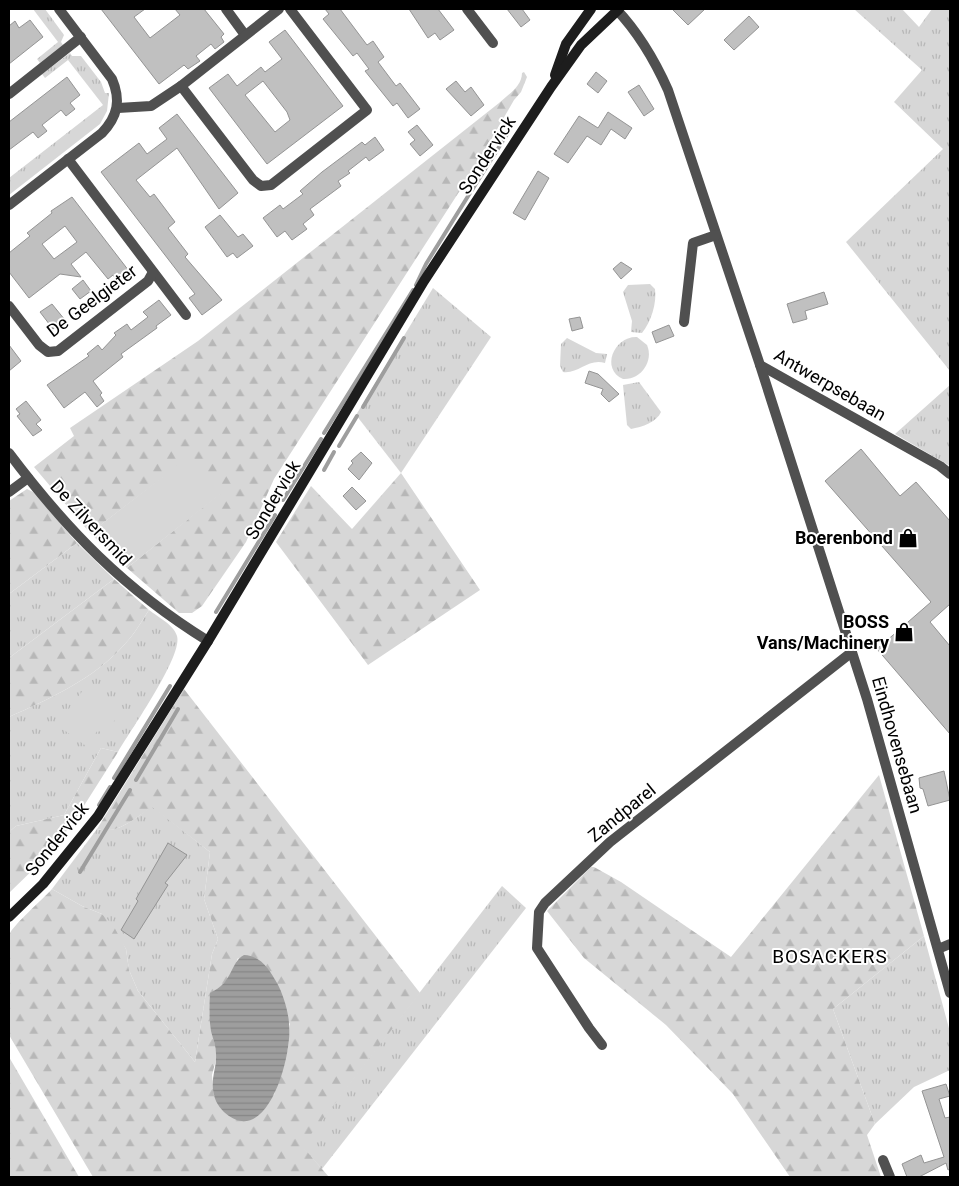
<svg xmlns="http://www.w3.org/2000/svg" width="959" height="1186" viewBox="0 0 959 1186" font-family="Roboto,sans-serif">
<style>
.grass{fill:url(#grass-tufts)}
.forest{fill:url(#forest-firs);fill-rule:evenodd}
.park{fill:#d7d7d7}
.water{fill:url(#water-rules)}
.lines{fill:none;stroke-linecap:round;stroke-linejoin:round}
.stream{stroke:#9e9e9e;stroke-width:4}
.building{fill:#c0c0c0;stroke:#949494;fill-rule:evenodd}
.street{stroke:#505050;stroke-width:10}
.secondary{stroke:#1d1d1d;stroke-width:10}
.labels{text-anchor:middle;stroke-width:4;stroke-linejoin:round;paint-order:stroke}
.street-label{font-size:18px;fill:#000;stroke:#fff}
.poi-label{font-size:18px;font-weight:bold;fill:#000;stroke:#fff;text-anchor:end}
.neighbourhood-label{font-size:19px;letter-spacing:1px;fill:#000;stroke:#fff}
</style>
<defs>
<pattern id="grass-tufts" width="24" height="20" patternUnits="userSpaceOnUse" patternTransform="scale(1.25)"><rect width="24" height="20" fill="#d7d7d7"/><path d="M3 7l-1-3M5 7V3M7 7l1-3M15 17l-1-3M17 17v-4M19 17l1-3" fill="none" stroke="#b7b7b7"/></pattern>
<pattern id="forest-firs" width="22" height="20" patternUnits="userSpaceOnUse" patternTransform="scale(1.25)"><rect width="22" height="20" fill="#d7d7d7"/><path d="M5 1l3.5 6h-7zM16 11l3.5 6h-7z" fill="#b7b7b7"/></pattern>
<pattern id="water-rules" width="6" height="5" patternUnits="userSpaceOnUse" patternTransform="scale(1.25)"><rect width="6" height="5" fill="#9e9e9e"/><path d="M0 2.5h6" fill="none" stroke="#868686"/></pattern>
</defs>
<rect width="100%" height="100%" fill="#fff"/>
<g class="grass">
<path d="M33,9h12l19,26 -3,7 2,3 -23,18 -3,-4 21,-17z"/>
<path d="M854,9h48l17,18 13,-18h18v362l-104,-129 97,-93 -49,-47 28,-32z"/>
<path d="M70,53l2,3h9l20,26 4,11h4l-2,18 -7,13 -91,71v-17l94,-73 -35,-45 -23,18 -3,-4z"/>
<path d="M650,284l5,5c2,14 -4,33 -13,44l-11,-1 1,-11 -9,-29 5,-7z"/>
<path d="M433,288l58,49 -90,136 -45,-58z"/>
<path d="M637,337l10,8c7,16 -6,35 -24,34 -23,-10 -9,-43 14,-42z"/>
<path d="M567,338l29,15 11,1 -2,9c-17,-5 -26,11 -42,9l-3,-6 1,-22z"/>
<path d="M639,382l22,30c-4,10 -19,15 -30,17l-4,-4 -4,-40z"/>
<path d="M950,385v81l-55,-32z"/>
<path d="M77,543l37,36 -105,79v-64z"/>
<path d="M149,610c9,7 25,15 28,26 6,20 -47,95 -59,116l-17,-4 -37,67 -48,11 -7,6v-115c40,-18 85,-38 115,-72 10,-10 17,-23 25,-35z"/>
<path d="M152,806l58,46 -6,47 14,40 -6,15 -17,108 -57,-71 -9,-21 -3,-21 -24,-35 -20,-8 -30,-17 45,-60c21,6 38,-11 55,-23z"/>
<path d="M502,886l24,22 -204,261 -21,-23z"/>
<path d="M924,936l26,96v38l-36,17 -39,37 -42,-115z"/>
</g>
<g class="forest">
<path d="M524,72l3,5 -6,15 -7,8 -37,64 -203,315 -28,63 -44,64 -10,7h-13l-52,-45 96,-77 -32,-35 -101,77 -56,-66 40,-31 -4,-8 128,-87 301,-238c10,-9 23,-17 23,-30z"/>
<path d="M401,473l79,117 -112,75 -92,-123 35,-56 41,43z"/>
<path d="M27,489l6,3 44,51 -68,51v-93z"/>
<path d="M114,579l35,31c-8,12 -15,25 -25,35 -30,34 -75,54 -115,72v-59z"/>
<path d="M184,689l236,304 -118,153 27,31h-236l-84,-142v-100c4,-10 33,-35 43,-46l30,17 20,8 11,11 13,24 3,21 9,21 57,71 17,-108 6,-15 -14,-40 6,-47 -58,-45c-17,11 -34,28 -55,22zM238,958l52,66 -2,24 -14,47 -60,1 -2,-21 5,-19 -8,-44 1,-18c16,-9 22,-20 28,-36z"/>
<path d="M101,748l17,4 -45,71 -30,37 -34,33v-61l7,-6 48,-11z"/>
<path d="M879,775l45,161 -91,73 42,115 -8,11 14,42h-91l-57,-83 -67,-69 -82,-67 -37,-47 44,-44h3l27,15 110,75z"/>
<path d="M9,1057l70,120h-70z"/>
</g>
<g class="park">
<path d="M191,455l33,36 -97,77 -37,-35z"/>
<path d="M90,682l46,41 -4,5 -3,-3 -3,3 -10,-9 -14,15 -4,-4 -12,16 -26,-19 11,-22z"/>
</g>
<path class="water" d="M244,955c17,1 25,14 33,28 6,11 11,27 12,40 4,27 -19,121 -60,93 -7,-5 -13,-12 -15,-21 -4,-16 3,-27 2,-41 0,-8 -3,-15 -5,-23 -2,-12 -2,-25 -1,-38 24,-11 20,-31 34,-38z"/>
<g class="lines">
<g class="stream">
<path d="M472,190l37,-59"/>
<path d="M416,285l10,-21 44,-71"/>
<path d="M363,407l41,-69"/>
<path d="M324,433l89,-143"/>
<path d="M339,446l18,-30"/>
<path d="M324,470l10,-18"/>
<path d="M283,500l38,-61"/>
<path d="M216,612l59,-97"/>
<path d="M114,778l56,-92"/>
<path d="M136,780l42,-71"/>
<path d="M99,805l11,-18"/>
<path d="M80,872l50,-82"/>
</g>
</g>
<g class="building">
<path d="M101,9h44l-11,8 16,21 30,-23 -5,-6h29l20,25 -3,3 3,5 -9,7 -4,-5 -15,12 4,5 -12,8 -4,-4 -25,19z"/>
<path d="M325,9h15l27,36 6,-4 11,16 -6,5 18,24 4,-3 20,26 -12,9 -11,-15 -4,3 -28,-35 4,-2 -12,-16 -4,3 -30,-37 6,-5z"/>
<path d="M409,9h29l16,21 -14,10 -5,-7 -7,5z"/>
<path d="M507,9h15l8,11 -9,7z"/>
<path d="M672,9h33l-17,16z"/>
<path d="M749,16l10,11 -25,23 -10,-10z"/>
<path d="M30,20l13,17 -34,27v-38l6,-5 4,7z"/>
<path d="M285,30l58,76 -76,58 -58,-76 19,-14 9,12 24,-19 4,5 17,-13 -13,-17zM263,81l24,31 3,8 -15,12 -30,-37z"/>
<path d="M596,72l11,9 -9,12 -11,-9z"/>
<path d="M67,77l13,18 -10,8 5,6 -9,7 -5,-6 -19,15 5,6 -9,7 -5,-6 -24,18v-28z"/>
<path d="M456,81l9,11 6,-5 13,18 -13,11 -25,-27z"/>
<path d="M639,85l15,24 -10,7 -16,-24z"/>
<path d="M608,112l24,16 -7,11 -14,-10 -10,16 -14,-9 -19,27 -14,-9 25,-38 19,12z"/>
<path d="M177,114l61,79 -19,16 -42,-61 -41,32 14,17 4,-3 21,28 -7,6 20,26 -3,3 37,43 -20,15 -13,-17 6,-4 -94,-122 38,-29 8,11 20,-15 -8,-11z"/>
<path d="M417,125l16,20 -13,11 -10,-12 5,-4 -7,-8z"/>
<path d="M375,137l9,13 -15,11 -3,-4 -18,14 2,2 -12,8 3,5 -31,23 4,6 -11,9 4,5 -15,11 -7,-9 -8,6 -14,-19 17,-13 3,4 20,-15 -3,-3 22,-19 40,-30 3,3z"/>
<path d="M538,171l11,7 -24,42 -12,-7z"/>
<path d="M72,197l57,74 -12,9 -4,-5 -5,4 -22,-27 -15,12 10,13 -21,-3 -31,24 -20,-26v-19l21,-17 -3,-3 25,-20 -1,-2zM65,226l12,16 -23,17 -12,-15z"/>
<path d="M220,215l18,22 5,-3 10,12 -16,12 -4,-5 -6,4 -22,-30z"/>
<path d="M621,262l11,7 -11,10 -8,-10z"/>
<path d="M83,280l8,11 -11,8 -8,-10z"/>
<path d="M824,292l4,12 -23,7 2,8 -14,4 -6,-19z"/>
<path d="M159,300l12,15 -15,11 1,2 -36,26 2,3 -30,24 9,12 -2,2 4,6 -7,6 -12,-15 -21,16 -17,-23 42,-29 -2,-2 11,-9 4,5 14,-15 -2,-2 13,-9 4,6 17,-13 -5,-5z"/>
<path d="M52,304l13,16 -12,9 -13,-17z"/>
<path d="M580,317l3,11 -11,3 -3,-12z"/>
<path d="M669,325l5,11 -18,7 -4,-11z"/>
<path d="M9,345l12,16 -12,10z"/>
<path d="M589,371l9,3 21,20 -10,8 -8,-8 2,-5 -18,-6z"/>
<path d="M26,401l15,19 -5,4 6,6 -9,6 -16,-20 3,-2 -4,-5z"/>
<path d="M861,449l39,47 16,-14 34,39v83l-20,18 20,24v88l-73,-85 54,-47 -106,-121z"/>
<path d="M361,452l11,11 -13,17 -11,-11 5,-6 -2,-2z"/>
<path d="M352,487l14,14 -10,9 -13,-14z"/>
<path d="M944,771l6,29 -22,6 -5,-17 -3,-1 -1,-10z"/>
<path d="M168,843l19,12 -22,28 3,2 -34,54 -13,-9 17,-29 -2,-2z"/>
<path d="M946,1084l4,12 -11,3 6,19 5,-1v52l-2,1 -2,-7 -27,14h-12l-5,-13 19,-9 3,8 20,-6 -22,-66z"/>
</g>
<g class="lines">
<g class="street">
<path d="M226,9l19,26"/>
<path d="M467,9l26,34"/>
<path d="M616,9c21,22 39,52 52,81l92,275 180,101 10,8"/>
<path d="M181,86l72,94 8,6 10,-1 96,-75 -77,-101"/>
<path d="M9,94l72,-57"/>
<path d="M118,108l33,-2 30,-20 98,-77"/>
<path d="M68,159l118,156"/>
<path d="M9,205l93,-72c16,-17 19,-33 10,-54l-53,-70"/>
<path d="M9,306l30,39 9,7 10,-1 90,-70 5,-9"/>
<path d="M684,322l9,-79 23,-8"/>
<path d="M760,365l107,334 83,294"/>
<path d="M9,453c58,77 115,136 199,188"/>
<path d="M9,492l19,-14"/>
<path d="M938,949l12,-5"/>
<path d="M602,1045l-13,-17 -52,-80 2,-36 6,-9 65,-61 242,-190"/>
<path d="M883,1160l7,17"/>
</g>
<g class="secondary">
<path d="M555,75l11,-31 25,-35"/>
<path d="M9,917l34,-33 55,-68 110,-175 216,-360 127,-194 30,-42 38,-36"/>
</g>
</g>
<defs>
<symbol id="shop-bare" viewBox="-9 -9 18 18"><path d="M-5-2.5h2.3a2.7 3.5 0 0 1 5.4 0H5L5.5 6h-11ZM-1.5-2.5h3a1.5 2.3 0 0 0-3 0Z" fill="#000" stroke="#fff" stroke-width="2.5" paint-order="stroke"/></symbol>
</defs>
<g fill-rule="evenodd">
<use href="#shop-bare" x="894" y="524" width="28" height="28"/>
<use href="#shop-bare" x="890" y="618" width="28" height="28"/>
</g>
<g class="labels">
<g class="street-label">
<text transform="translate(487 155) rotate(-57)" y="6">Sondervick</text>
<text transform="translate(92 301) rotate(-37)" y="6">De Geelgieter</text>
<text transform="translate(830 385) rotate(30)" y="6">Antwerpsebaan</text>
<text transform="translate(273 500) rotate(-59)" y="6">Sondervick</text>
<text transform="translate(91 523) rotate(47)" y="6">De Zilversmid</text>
<text transform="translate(897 745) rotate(74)" y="6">Eindhovensebaan</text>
<text transform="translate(622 813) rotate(-39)" y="6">Zandparel</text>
<text transform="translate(57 839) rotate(-51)" y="6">Sondervick</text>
</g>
<g class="poi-label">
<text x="893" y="544">Boerenbond</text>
<text x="889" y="628">BOSS<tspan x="889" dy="21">Vans/Machinery</tspan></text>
</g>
<g class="neighbourhood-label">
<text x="830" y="963">BOSACKERS</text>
</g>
</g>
<rect width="959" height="1186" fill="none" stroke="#000000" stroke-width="20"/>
</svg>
